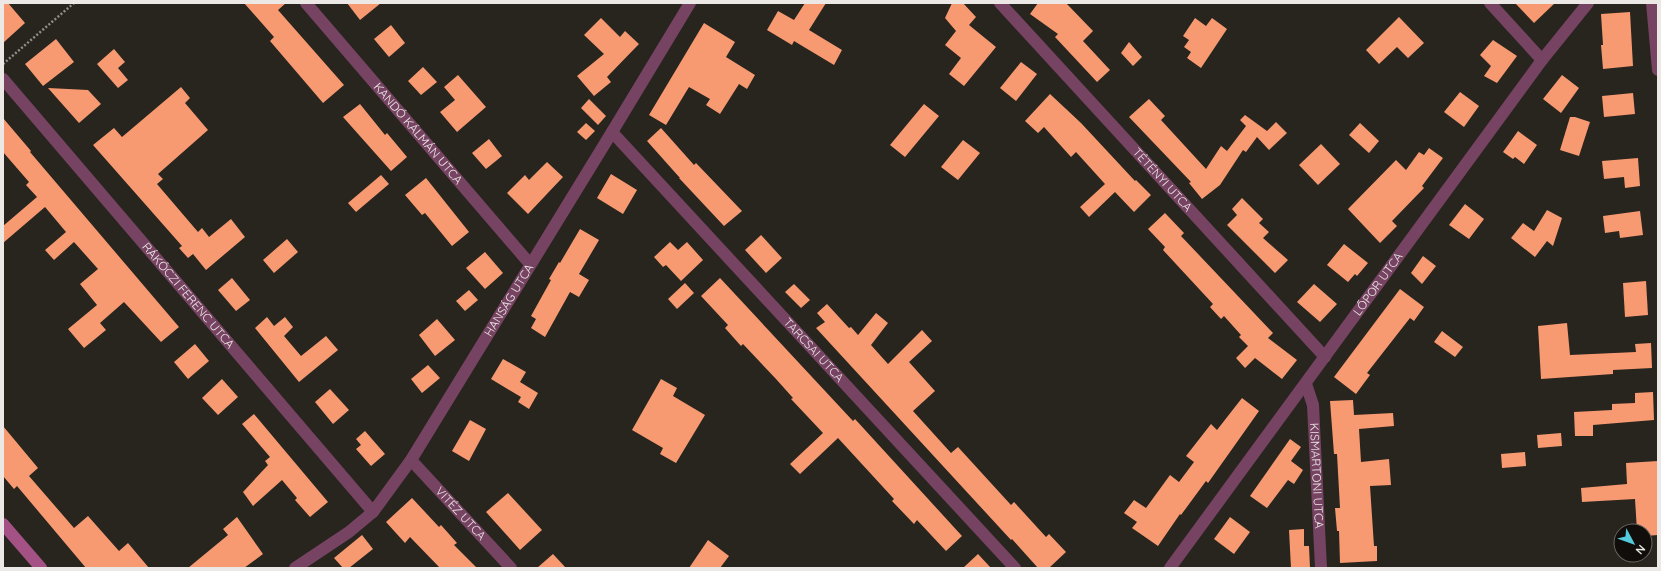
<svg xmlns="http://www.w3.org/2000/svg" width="1661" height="571" viewBox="0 0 1661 571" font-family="Quicksand,sans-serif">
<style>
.building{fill:#f79a71}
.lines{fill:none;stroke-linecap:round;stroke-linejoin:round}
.path{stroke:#918d89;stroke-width:2.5;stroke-dasharray:2 2;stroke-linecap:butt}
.minor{stroke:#774362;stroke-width:12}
.tertiary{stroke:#774362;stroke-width:12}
.secondary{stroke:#a45285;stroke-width:12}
.labels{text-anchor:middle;stroke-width:4;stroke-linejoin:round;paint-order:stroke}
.street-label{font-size:12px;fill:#ebe8e5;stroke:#100d0b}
</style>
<rect width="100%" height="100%" fill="#28241e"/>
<g class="building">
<path d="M3,3h5l17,20 -22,20z"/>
<path d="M244,3h42l-8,7 66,75 -21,18 -53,-62 4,-4z"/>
<path d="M347,3h34l-21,17z"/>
<path d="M805,3h21l-17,27 33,20 -8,15 -40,-24 -2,4 -25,-15 11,-19 16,9z"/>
<path d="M952,3h11l13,14 -7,8 27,22 -32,39 -15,-12 12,-16 -16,-13 11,-14 -11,-13z"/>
<path d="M1038,3h28l27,28 -10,10 27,29 -13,12 -42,-45 3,-3 -28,-20z"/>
<path d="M1515,3h40l-21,20z"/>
<path d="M1630,12l3,54 -30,3 -2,-24h2l-2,-31z"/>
<path d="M1399,17l25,26 -16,15 -11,-11 -18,17 -13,-14z"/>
<path d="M601,18l19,19 5,-6 14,13 -32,33 4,5 -17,14 -17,-20 27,-22 -20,-19z"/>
<path d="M1195,18l11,8 6,-8 15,11 -26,39 -14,-10 4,-6 -7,-5 5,-7 -6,-4z"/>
<path d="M704,23l31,19 -9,15 29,18 -8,14 -8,-5 -19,30 -14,-9 4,-6 -21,-12 -23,38 -17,-10z"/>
<path d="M391,25l14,18 -16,14 -15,-18z"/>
<path d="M56,39l18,23 -31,24 -18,-22z"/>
<path d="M1493,40l24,16 -20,27 -13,-7 7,-10 -11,-11z"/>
<path d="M1129,42l13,15 -9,9 -12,-13z"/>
<path d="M114,49l11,13 -7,6 10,12 -10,8 -21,-24z"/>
<path d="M1021,62l16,12 -21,27 -16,-13z"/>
<path d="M423,67l14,15 -16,13 -13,-14z"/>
<path d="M458,75l28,32 -29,25 -17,-20 15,-12 -11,-13z"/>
<path d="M1562,75l17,13 -18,25 -18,-14z"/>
<path d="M181,87l9,11 -5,5 23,27 -50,44 5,5 -6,5 41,48 4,-4 7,9 22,-18 14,18 -39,33 -13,-16 -5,4 -9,-10 3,-2 -89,-101 21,-17 8,9z"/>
<path d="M48,88l40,2 13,14 -22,19z"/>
<path d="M1460,92l19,14 -15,21 -20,-15z"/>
<path d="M1633,93l2,21 -31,3 -2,-21z"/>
<path d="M1050,94l31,29 54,58 1,-1 15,15 -17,17 -19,-20 -26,25 -9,-10 25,-23 -29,-32 -5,5 -27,-30 -6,6 -13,-12z"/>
<path d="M589,99l17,17 -8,9 -17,-17z"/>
<path d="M1149,99l16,17 -4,4 45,49 15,-23 6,5 19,-25 -6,-6 5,-5 22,16 9,-9 11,11 -18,17 -12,-13 -11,15 -3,-2 -23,35 -18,14 -13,-16 2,-1 -62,-65z"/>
<path d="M360,104l25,31 2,-2 20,24 -16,14 -48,-54z"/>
<path d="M924,104l15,12 -34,41 -15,-12z"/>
<path d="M1570,117h5l15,5 -11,34 -19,-6z"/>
<path d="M3,118l28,33 -1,1 149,175 -18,15 -37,-40 -24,21 6,7 -22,18 -16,-19 29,-24 -17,-21 18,-15 -24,-27 -20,18 -9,-10 21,-18 -21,-25 -42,36v-17l34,-29 -11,-12 3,-3 -26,-30z"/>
<path d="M586,123l9,8 -9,9 -9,-8z"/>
<path d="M1360,123l19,18 -10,12 -20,-18z"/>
<path d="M661,128l33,37 2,-2 46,48 -18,15 -45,-48h1l-33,-37z"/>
<path d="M1518,131l19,14 -13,19 -9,-7 -2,2 -10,-7z"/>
<path d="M489,139l13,17 -16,13 -14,-16z"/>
<path d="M963,140l17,13 -22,27 -17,-13z"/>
<path d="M1321,144l19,20 -22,21 -19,-20z"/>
<path d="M1429,148l14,10 -21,28 2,2 -32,33 5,5 -17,17 -32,-34 48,-49 10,10 13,-18 5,3z"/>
<path d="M1638,158l2,28 -15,2 -1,-11 -20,2 -2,-18z"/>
<path d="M547,162l16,15 -35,37 -21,-21 18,-18 4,5z"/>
<path d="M611,174l26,16 -14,24 -26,-16z"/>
<path d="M381,175l8,9 -33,28 -8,-9z"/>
<path d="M426,178l43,54 -17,14 -27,-33 -3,2 -17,-20z"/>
<path d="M1242,198l21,21 -4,4 10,9 -6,6 25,22 -13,13 -48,-48 10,-10 -5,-6z"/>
<path d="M1465,204l19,15 -15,20 -20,-14z"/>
<path d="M1547,210l15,8 -9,28 -6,-5 -12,16 -24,-19 12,-15 11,8z"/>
<path d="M1640,211l3,24 -23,3 -1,-7 -14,2 -2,-17z"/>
<path d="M1165,213l19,20 -3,3 92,97 -5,5 29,22 -15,19 -27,-21 -10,10 -9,-10 12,-12 -9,-9 2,-2 -17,-19 -3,3 -11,-12 3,-3 -50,-54 2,-3 -17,-18z"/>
<path d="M580,229l19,11 -20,34 10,6 -10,17 -9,-5 -25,45 -14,-9 5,-9 -5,-3 20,-36 -2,-1 10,-17 1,1z"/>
<path d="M761,235l21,23 -16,15 -21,-23z"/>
<path d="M287,239l11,13 -24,21 -11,-13z"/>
<path d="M670,242l8,8 9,-8 16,18 -22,21 -15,-16 -3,2 -9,-10z"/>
<path d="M1344,244l24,19 -11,13 -2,-2 -7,8 -21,-17z"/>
<path d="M485,252l18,21 -18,16 -19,-21z"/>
<path d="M1423,256l13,10 -14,18 -11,-11z"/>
<path d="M232,278l18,22 -14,11 -18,-21z"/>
<path d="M720,278l133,143 2,-2 107,117 -16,15 -29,-31 -3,4 -22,-23 2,-2 -56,-61 -38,36 -10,-10 33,-31 -32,-34 2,-1 -17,-19 -33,-35 -2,2 -16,-18 3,-3 -27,-29z"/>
<path d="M1646,281l2,34 -23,2 -2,-34z"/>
<path d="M685,283l9,10 -17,16 -9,-10z"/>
<path d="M794,284l16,16 -9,8 -16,-16z"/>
<path d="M1314,284l23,20 -17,18 -23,-20z"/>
<path d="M1400,289l24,18 -10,14 -4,-3 -43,55 3,2 -14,19 -22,-17z"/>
<path d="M469,290l9,10 -13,11 -9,-10z"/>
<path d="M827,304l22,24 2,-1 7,8 18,-22 12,10 -17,22 17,19 34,-34 10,11 -23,21 26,29 -22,20 38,42 7,-6 53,58 3,-3 32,35 3,-3 17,18 -17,16h-11l-26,-29 -1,1 -195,-212 9,-6 -8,-9z"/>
<path d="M267,317l7,9 11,-9 8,10 -9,9 17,20 25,-20 12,14 -39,32 -44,-54z"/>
<path d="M437,319l18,21 -20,16 -16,-21z"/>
<path d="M1567,323l3,32 66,-3 -1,-8 16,-1 1,25 -39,2v4l-72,5 -3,-53z"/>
<path d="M1442,331l21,16 -8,10 -21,-15z"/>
<path d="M195,344l14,17 -21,18 -14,-17z"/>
<path d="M503,359l23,13 -6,10 18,11 -9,16 -11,-7 3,-5 -30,-18z"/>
<path d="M428,365l12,13 -18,15 -11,-14z"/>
<path d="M222,379l16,18 -20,18 -16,-17z"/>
<path d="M661,379l16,9 -4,8 32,19 -29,48 -16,-9 3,-6 -31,-18z"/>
<path d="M330,389l19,21 -16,14 -18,-22z"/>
<path d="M1653,392l1,28 -61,5v11h-18l-1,-24 38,-2v-6l23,-1v-10z"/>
<path d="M1242,398l17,13 -51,72 -2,-2 -25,34 -1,-1 -22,32 -26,-18 5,-6 -13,-9 10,-13 12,8 24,-33 9,7 15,-20 -8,-6 25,-32 6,6z"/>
<path d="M1353,400l1,15 39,-2 1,13 -35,3 2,33 28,-3 2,26 -21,1 4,60h3v15l-37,2 -1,-32h-2l-2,-23h5l-3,-54h-3l-4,-53z"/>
<path d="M254,414l74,88 -18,15 -15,-17 2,-2 -15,-18 -29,26 -10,-14 25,-27 -3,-4 5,-4 -28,-33z"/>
<path d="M470,420l16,9 -17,32 -17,-10z"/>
<path d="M3,426l35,42 -9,8 45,52 14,-12 31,35 9,-8 21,25h-63l-69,-82 -3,3 -11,-13z"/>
<path d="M365,431l20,23 -14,12 -15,-17 5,-4 -5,-6z"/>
<path d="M1561,433l1,13 -24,2 -1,-13z"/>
<path d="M1290,439l11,8 -10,14 12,9 -9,14 -6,-4 -21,28 -17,-12z"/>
<path d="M1525,452l1,14 -24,2 -1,-14z"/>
<path d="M1658,461v74l-13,1v-5h-8l-2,-32 -53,3 -1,-14 46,-4 -1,-21z"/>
<path d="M508,493l34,37 -22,20 -34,-38z"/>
<path d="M412,498l27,29 2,-2 16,18 -3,2 23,23h-37l-30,-31 -5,6 -19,-21z"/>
<path d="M237,517l26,37 -19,14h-56l40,-33 -5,-6z"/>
<path d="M1230,517l20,15 -16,22 -20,-15z"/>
<path d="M1304,529v17h5l1,22h-19l-2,-38z"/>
<path d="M362,535l11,14 -24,19h-6l-9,-10z"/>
<path d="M708,540l21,16 -9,12h-31z"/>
<path d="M553,554l13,14h-29z"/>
<path d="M978,554l13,14h-28z"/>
</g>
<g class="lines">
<path class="path" d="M3,64l71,-61"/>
<g class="minor">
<path id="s1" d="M306,3l224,261"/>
<path id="s2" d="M1000,3l325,354"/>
<path d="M1490,3l52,57"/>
<path id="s3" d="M3,79l370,433"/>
<path id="s4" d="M612,132l403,436"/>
<path id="s5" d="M1306,384l7,21 8,163"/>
<path id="s6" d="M411,460l100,108"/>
<path id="s7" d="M295,568l54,-36 24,-20 38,-52 201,-328 78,-129"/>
<path id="s8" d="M1170,568l372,-508 46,-57"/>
</g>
<path class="tertiary" d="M1652,3l6,67"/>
<path class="secondary" d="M3,524l38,44"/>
</g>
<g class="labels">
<g class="street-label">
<text dy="4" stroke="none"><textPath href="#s1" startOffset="172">KANDÓ KÁLMÁN UTCA</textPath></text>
<text dy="4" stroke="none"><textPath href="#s2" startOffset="240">TÉTÉNYI UTCA</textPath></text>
<text dy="4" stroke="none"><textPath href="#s8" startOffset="352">LŐPOR UTCA</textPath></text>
<text dy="4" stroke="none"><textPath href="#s3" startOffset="285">RÁKÓCZI FERENC UTCA</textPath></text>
<text dy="4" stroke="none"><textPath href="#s7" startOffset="348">HANSÁG UTCA</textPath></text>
<text dy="4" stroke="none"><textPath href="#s4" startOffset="297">TARCSAI UTCA</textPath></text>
<text dy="4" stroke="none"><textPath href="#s5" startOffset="93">KISMARTONI UTCA</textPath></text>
<text dy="4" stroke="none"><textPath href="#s6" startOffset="73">VITÉZ UTCA</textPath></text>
</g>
</g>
<rect width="1661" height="571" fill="none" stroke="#ebe8e5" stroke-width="8"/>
<g transform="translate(1633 543) rotate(131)"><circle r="19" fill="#100d0b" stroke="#686562"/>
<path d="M0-3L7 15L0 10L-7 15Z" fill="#54cadd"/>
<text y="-6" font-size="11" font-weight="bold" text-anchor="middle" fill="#ebe8e5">N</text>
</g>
</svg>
